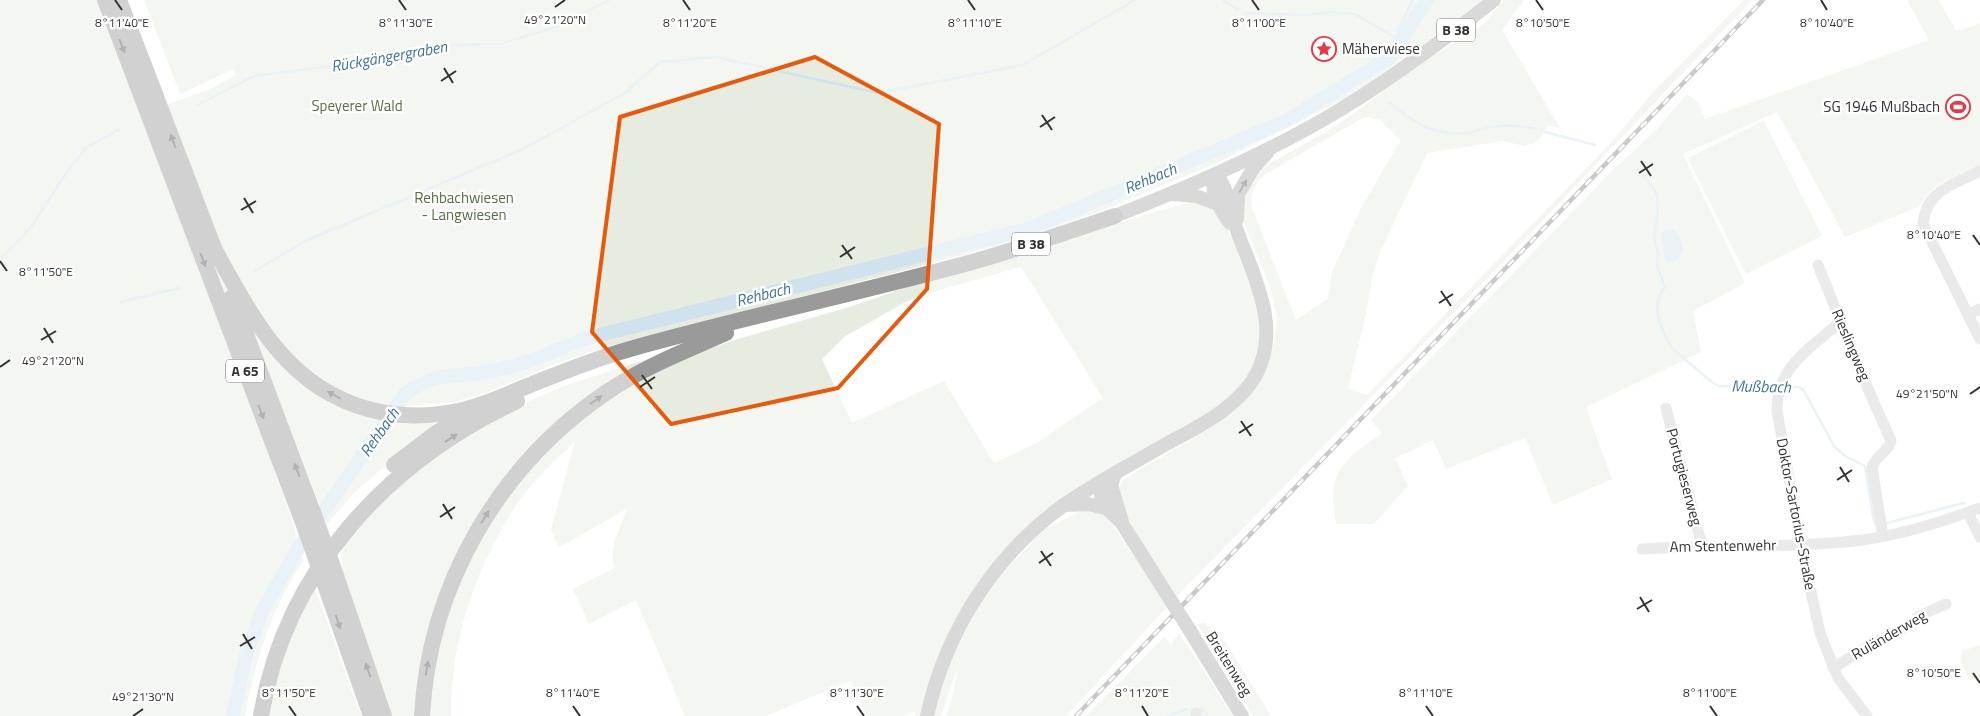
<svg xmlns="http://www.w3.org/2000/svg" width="1980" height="716" viewBox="0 0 1980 716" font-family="'Titillium Web',sans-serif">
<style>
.green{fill:#e6ecdf;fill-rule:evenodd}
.water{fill:#cfe2ee}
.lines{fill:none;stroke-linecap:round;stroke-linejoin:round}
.stream{stroke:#cfe2ee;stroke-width:2.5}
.river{stroke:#cfe2ee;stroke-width:14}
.minor{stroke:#d0d0d0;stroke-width:11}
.major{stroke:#ababab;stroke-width:14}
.highway{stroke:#9a9a9a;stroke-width:16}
.rail-casing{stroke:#888;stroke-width:4.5}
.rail{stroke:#fff;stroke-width:2.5;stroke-dasharray:8;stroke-linecap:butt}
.major-bridge{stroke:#ababab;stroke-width:14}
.highway-bridge{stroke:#9a9a9a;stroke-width:16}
.oneway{fill:#525252}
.oneway2{fill:#636363}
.marked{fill:none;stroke:#e8590c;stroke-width:4;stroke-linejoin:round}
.ticks{fill:none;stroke:#333;stroke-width:2}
.labels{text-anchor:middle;stroke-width:5;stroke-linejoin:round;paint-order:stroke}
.shield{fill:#fff;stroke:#707070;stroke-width:1}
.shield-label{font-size:14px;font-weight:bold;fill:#333}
.poi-label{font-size:15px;fill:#333;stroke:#fff;text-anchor:start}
.park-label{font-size:15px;fill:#56703f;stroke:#fff}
.street-label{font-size:15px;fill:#333;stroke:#fff}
.water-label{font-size:16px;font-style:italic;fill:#3f7597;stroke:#fff}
.ticks-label{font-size:12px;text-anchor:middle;fill:#333;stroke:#fff;stroke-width:5;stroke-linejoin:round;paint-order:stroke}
</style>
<rect width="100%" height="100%" fill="#fff"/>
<g class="green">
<path d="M0,0h97l44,114 67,-24 28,-15 -2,-6 -54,25 -36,-94h1338l-71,57 -51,34 -143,72 -116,48 -72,25 -69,20 -351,90 -57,19 -67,28 -31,9 -48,4 -1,4 -18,-5 -63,-9 107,23 3,6 -3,5 -28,20 -48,42 -28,32 -64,-167 -6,65 37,104 2,10 8,24c-32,47 -49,100 -59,156h-245z"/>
<path d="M1503,0h21l-22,30 58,98 -13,-3 -5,11 -8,7 -10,3 -21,-5 -76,12 -47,99 -7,22 -8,45 -17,69 19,7 242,-250 45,-54 90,-91h8l-244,257 -332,340c-12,-18 -61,-90 -57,-109 1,-3 4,-7 6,-10l62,-36 36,-24 45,-57 6,-17 3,-25 -7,-32 -26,-64 -2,-29 18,-24 7,-5 69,-39 93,-68 54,-33zM1370,117l10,3 21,20 -39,66 -30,66 -4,26 -32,22 -44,-112c-2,-14 1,-23 12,-33l99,-57z"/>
<path d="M1907,0h31l18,30h7l17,-7v142l-41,19 -9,8 -12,15 -73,30 -68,-125 -94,42 62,129 -52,28 8,41 -115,55 26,72 -59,26 -28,-67 -79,31 -13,-29 -38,18 13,28 -34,38h-38c-1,-11 -4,-25 -2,-36 3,-26 28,-41 48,-54l-11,-14 241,-249 44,-41 31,-36 11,8 7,17 224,-79z"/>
<path d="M1764,121l58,115 -76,38 -58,-116z"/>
<path d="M1192,202l20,5 14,19 12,23 21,57 2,36 -8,24 -6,13 -9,11 -22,20 -128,73 -98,90 -66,143h-9l1,-5 -13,5h-36l-17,-35 -84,35h-81l-49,-116 -47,24 -16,-35 42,-21c-8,-18 6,-41 12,-59l-68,38 -8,-17 24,-89c-20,20 -43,40 -59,64 -41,65 -65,134 -65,211h-24l11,-68 28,-83 40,-67 45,-51 49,-42 37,-23 58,-28 36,-13 115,-33 68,-23 168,-50 58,-19zM1021,267l82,131 -66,45 -43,20 -50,-82 -92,42 -30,-64 22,-22 56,-32 19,-9z"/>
<path d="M663,354l-66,42 -118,121 -62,199h-25l-48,-132 -4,-39 76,-77 97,-60 51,-22z"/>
<path d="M1083,510l19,3 6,5 60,88 -102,110h-120l8,-25 3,-22 -16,47h-9l16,-53 31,-56 23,-33 40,-43z"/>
<path d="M314,586l47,130h-94l23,-82z"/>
<path d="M1205,623l21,20 45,73h-18l-56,-92z"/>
<path d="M1179,633l54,83h-147l79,-80 6,9z"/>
<path d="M1980,645v32l-11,3 -8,-18 1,-11z"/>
</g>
<path class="water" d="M1673,229c7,7 9,13 10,22l-5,8 -7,3 -6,-2 -4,-25 4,-5z"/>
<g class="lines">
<g class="stream">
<path d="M1223,0l15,10"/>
<path d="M1244,13l60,2 29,-3 22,2 39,23"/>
<path d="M1398,30l15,-30"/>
<path d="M1366,74l5,7"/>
<path d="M1389,102c25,21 43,33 77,31 9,-1 18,-5 27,-6 15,-3 28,-1 43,2"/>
<path d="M198,105l56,-29 111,-14 71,-17 64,-1 58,-18 51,-26"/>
<path d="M1545,132l50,13"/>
<path d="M1637,169l14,16 6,10 1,13 -4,30 4,15 -1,13 8,21c-3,4 -6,9 -7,14 -3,15 6,35 14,47l41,35 6,3 59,1"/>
<path d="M0,260l31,-33 38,-58 17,-21 32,-18"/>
<path d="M255,271l50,-30 216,-91 104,-57 35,-31 55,-5 163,36 145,-28 112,-65"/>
<path d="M121,302l58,-14"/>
<path d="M1783,387h16l5,4 30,55 11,10 20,10 9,56 2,3h2"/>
<path d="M1883,524l81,-21"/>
<path d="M1201,707l6,9"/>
<path d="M1167,716l20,-7"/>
</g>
<path class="river" d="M233,716l12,-57 17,-48 37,-64 106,-153c30,-23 46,-16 80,-22 35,-5 66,-19 98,-33l445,-110 258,-108 103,-63 38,-58"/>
<g class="minor">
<path d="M1980,171c-27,14 -54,19 -57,53l57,115"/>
<path d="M1818,265l18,45 3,13 52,118c-3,11 -16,15 -19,27l11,68"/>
<path d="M1968,315l12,-6"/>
<path d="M1839,323c-30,26 -63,45 -62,88l26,144 17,78 18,45 29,38"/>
<path d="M1666,408l36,138"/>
<path d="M1968,513l12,24"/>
<path d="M1642,549c73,-5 147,0 220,-9 40,-5 80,-18 118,-32"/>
<path d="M1833,668l39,-24 37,-18 10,-10 27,-12"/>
<path d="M1196,713v3"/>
</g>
<g class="major">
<path d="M1214,176c-4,16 6,33 16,47"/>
<path d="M1173,194l23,2 22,8"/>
<path d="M1115,216c72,-28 144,-59 211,-98 59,-34 114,-75 168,-118"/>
<path d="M1237,219l1,-25 16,-27 13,-14"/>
<path d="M1115,474l-4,11 12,40 50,79"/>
<path d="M1101,482c-3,20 6,27 20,40"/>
<path d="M1065,505l23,-1 17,4"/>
<path d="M1189,629l53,87"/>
<path d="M927,716c18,-83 67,-161 137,-211 31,-22 64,-39 97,-58 34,-19 79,-39 97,-76 19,-41 2,-81 -13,-120 -7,-15 -11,-30 -16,-46 -2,-7 -3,-16 -7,-22 -1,-3 -5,-5 -8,-7"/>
</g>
<g class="highway">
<path d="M105,0l200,528"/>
<path d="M119,0l97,253"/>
<path d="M212,245c39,69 72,141 156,164 29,8 61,8 90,2 24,-5 45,-15 67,-24 35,-14 69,-28 105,-38 111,-31 224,-55 335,-85 50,-14 100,-31 150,-48"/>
<path d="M232,297l82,218"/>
<path d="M394,465l42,-32 34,-21"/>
<path d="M332,564l52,152"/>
<path d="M322,576l49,140"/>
<path d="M261,716c24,-145 126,-254 256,-315"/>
<path d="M422,716c7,-131 77,-251 185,-324 37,-25 78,-41 119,-59"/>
</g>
<defs>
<path id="rail" d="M1076,716l687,-716"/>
</defs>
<use href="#rail" class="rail-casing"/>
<use href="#rail" class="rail"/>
<path class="major-bridge" d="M1173,604l16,25"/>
<g class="highway-bridge">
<path d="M314,515l18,49"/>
<path d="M305,528l17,48"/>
</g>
</g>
<defs><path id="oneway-solid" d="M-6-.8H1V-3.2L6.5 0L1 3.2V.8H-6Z" transform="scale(1.25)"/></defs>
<g class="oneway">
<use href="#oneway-solid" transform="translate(122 46) rotate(69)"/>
<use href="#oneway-solid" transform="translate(173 141) rotate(-111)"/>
<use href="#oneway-solid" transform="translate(203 260) rotate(69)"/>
<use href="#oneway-solid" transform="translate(334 395) rotate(-151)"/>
<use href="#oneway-solid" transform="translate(596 400) rotate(-35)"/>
<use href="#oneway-solid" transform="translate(261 412) rotate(69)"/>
<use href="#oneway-solid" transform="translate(451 438) rotate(-33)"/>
<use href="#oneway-solid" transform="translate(297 470) rotate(-111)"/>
<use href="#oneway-solid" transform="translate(485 517) rotate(-58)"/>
<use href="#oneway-solid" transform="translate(338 622) rotate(71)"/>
<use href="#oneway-solid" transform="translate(427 668) rotate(-80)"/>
<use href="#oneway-solid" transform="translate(368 670) rotate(-109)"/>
</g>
<use class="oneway2" href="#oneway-solid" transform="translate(1243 186) rotate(-60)"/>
<path d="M0 0H1980V716H0ZM815,57l124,67 -12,165 -89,99 -167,36 -79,-92 28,-215z" fill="#fff" fill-opacity=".55" fill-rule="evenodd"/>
<path class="marked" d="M815,57l124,67 -12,165 -89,99 -167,36 -79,-92 28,-215z"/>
<path class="ticks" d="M115,0l7,10M399,0l7,10M683,0l7,10M968,0l7,10M1252,0l7,10M1536,0l7,10M1821,0l6,10M555,7l10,-7M444,68l9,15M441,81l15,-10M1042,115l10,15M1040,127l15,-10M1641,161l10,15M1639,173l14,-9M244,198l9,15M241,210l15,-9M1973,235l7,10M842,245l10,14M840,257l15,-10M0,261l7,10M1441,291l10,15M1439,303l14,-9M44,328l9,15M41,340l15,-9M0,367l10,-7M642,375l10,14M640,387l15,-10M1970,394l10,-7M1241,421l10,15M1239,433l14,-9M1840,467l9,15M1837,480l15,-10M443,504l9,15M440,517l15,-10M1041,551l10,15M1039,563l14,-10M1640,597l9,15M1637,609l15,-9M243,634l9,15M240,646l15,-9M1973,673l7,10M289,706l7,10M573,706l7,10M857,706l7,10M1142,706l6,10M1426,706l7,10M1710,706l7,10M133,716l10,-7"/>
<defs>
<symbol id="sight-ring" viewBox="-11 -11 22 22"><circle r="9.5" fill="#fff" stroke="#e63946" stroke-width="1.5"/><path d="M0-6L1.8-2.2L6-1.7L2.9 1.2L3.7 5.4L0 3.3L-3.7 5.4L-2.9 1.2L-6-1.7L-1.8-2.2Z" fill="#e63946"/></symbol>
<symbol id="stadium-ring" viewBox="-11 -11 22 22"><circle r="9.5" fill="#fff" stroke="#e63946" stroke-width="1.5"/><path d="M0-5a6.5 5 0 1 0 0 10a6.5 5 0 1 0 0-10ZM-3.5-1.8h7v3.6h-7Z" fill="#e63946"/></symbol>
</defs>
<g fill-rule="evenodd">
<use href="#sight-ring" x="1310" y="35" width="28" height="28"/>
<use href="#stadium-ring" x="1944" y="93" width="28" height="28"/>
</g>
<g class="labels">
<g class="shield">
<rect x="1437" y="18.5" width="38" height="23" rx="4"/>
<rect x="1012" y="232.5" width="38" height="23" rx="4"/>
<rect x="226" y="359.5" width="38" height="23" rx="4"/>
</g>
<g class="shield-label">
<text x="1456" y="35">B 38</text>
<text x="1031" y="249">B 38</text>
<text x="245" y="376">A 65</text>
</g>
<g class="poi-label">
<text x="1342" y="54">Mäherwiese</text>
<text x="1940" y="112" text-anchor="end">SG 1946 Mußbach</text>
</g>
<g class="park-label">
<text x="357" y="111">Speyerer Wald</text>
<text x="464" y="203">Rehbachwiesen<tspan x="464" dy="17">- Langwiesen</tspan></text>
</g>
<g class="street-label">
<text transform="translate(1851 345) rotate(67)" y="5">Rieslingweg</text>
<text transform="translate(1684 477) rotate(75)" y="5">Portugieserweg</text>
<text transform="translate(1796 514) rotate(79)" y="5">Doktor-Sartorius-Straße</text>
<text transform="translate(1723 546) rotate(-1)" y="5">Am Stentenwehr</text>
<text transform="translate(1889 635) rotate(-30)" y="5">Ruländerweg</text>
<text transform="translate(1229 664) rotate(58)" y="5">Breitenweg</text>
</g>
<g class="water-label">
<text transform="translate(389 56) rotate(-10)" y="6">Rückgängergraben</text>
<text transform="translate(1150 178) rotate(-23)" y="6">Rehbach</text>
<text transform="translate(763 294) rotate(-14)" y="6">Rehbach</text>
<text transform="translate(1761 386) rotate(1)" y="6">Mußbach</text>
<text transform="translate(379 432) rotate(-55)" y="6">Rehbach</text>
</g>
</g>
<g class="ticks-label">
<text x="555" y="24">49°21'20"N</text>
<text x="122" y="27">8°11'40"E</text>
<text x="406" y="27">8°11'30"E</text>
<text x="690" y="27">8°11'20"E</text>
<text x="975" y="27">8°11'10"E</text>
<text x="1259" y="27">8°11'00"E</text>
<text x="1543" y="27">8°10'50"E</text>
<text x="1827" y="27">8°10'40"E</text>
<text x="1934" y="239">8°10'40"E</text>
<text x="46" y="276">8°11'50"E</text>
<text x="53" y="365">49°21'20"N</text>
<text x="1927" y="398">49°21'50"N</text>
<text x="1934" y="677">8°10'50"E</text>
<text x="289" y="697">8°11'50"E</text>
<text x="573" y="697">8°11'40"E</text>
<text x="857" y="697">8°11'30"E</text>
<text x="1142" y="697">8°11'20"E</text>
<text x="1426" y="697">8°11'10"E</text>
<text x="1710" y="697">8°11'00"E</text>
<text x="143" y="701">49°21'30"N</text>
</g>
</svg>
